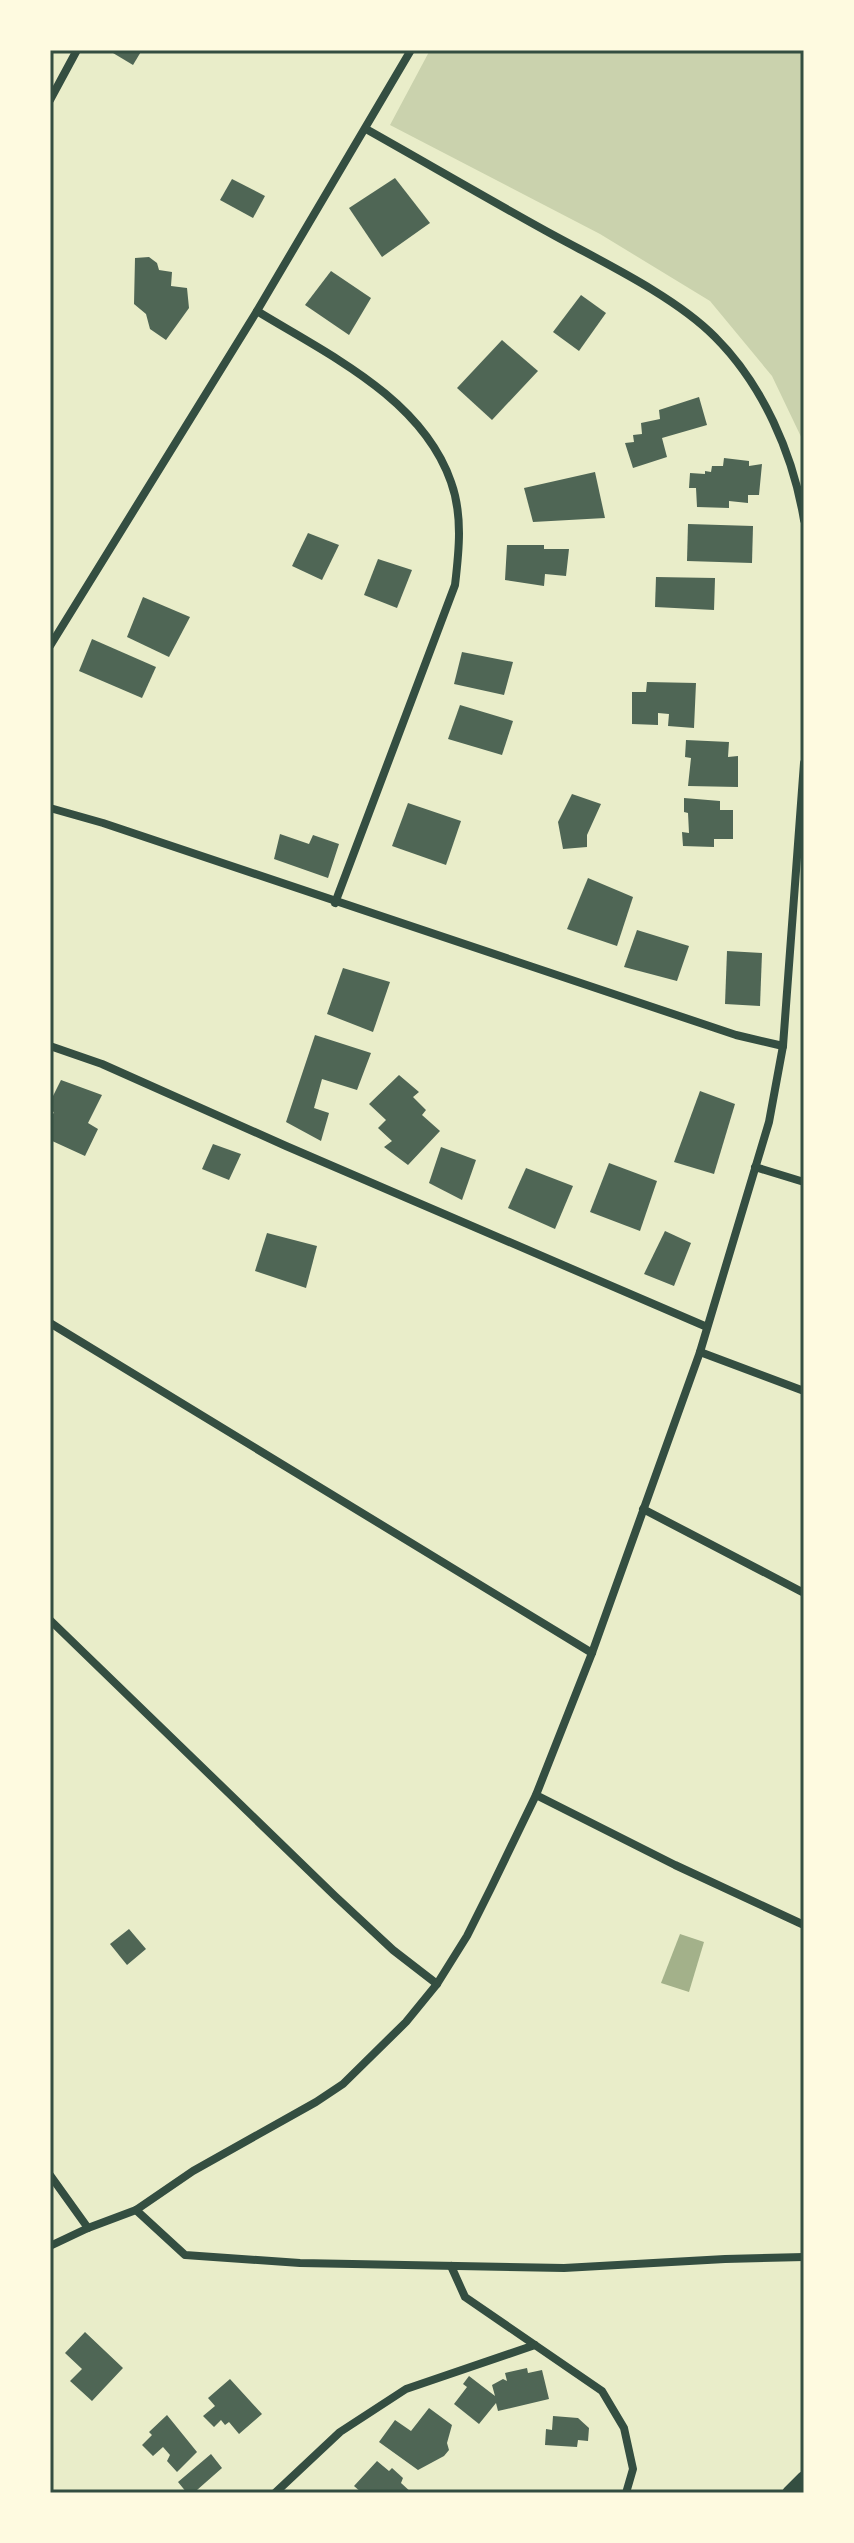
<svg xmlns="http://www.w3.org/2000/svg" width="854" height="2543" viewBox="0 0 854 2543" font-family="'Fira Sans Condensed',sans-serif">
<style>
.green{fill:#cad2ad}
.water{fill:#a3b18a}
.building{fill:#4f6655}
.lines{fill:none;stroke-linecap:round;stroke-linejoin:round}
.minor{stroke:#344e41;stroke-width:8}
.primary{stroke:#344e41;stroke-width:14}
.neatline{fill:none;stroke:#344e41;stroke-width:3}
</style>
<rect width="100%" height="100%" fill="#e9edc9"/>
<path class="green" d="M430,50h374v393l-32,-67 -62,-75 -110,-67 -210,-109z"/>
<path class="water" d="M680,1934l24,8 -15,50 -28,-9z"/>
<g class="building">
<path d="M108,50h34l-9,15z"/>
<path d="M395,178l35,45 -48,34 -33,-49z"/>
<path d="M232,179l33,17 -12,22 -33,-18z"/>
<path d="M149,257l8,6 2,7 13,2 -1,14 16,2 2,20 -23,32 -16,-11 -4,-15 -12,-10 1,-46z"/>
<path d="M331,271l40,27 -22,37 -44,-30z"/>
<path d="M581,295l25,18 -27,38 -26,-19z"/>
<path d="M502,340l36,31 -46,49 -35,-32z"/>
<path d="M699,397l8,28 -45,13 5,19 -34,11 -8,-25 9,-1 -1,-7 9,-1 -1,-11 19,-4 -1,-9z"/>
<path d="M724,458l25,3v5l13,-2 -3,31h-11v8l-19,-2v7l-32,-1 -1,-19h-7l1,-15 15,1v-3l6,1 1,-6h11z"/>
<path d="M595,472l10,46 -72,4 -9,-34z"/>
<path d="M688,524l65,2 -1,37 -65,-2z"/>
<path d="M308,533l31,12 -17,35 -30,-14z"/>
<path d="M507,545h37v4h25l-3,27 -21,-2 -1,12 -39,-6z"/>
<path d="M378,559l34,11 -15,38 -33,-13z"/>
<path d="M656,577l59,1 -1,32 -59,-3z"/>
<path d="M143,597l47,20 -21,40 -42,-20z"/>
<path d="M92,639l64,28 -14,31 -63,-27z"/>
<path d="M462,652l51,10 -9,33 -50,-11z"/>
<path d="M647,682l49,1 -2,45 -26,-2 1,-12 -11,-1v12l-26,-1v-32h14z"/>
<path d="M460,705l53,16 -11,34 -54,-16z"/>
<path d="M686,740l43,2 -1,15 10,-1v31l-50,-1 3,-28 -6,-1z"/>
<path d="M572,794l29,10 -14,31v12l-24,2 -5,-27z"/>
<path d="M684,798l36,3v9h13v29h-19v8l-31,-1 -1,-14 7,1 -1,-20 -4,-1z"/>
<path d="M408,803l53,18 -15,44 -54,-19z"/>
<path d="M280,834l29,10 4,-9 26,9 -11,34 -54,-19z"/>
<path d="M588,878l45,19 -16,49 -50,-17z"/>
<path d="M637,930l52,16 -12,35 -53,-14z"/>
<path d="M727,951l35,2 -2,53 -35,-2z"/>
<path d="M343,968l47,14 -17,50 -46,-18z"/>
<path d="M315,1035l56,18 -14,37 -35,-11 -8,29 15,5 -8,28 -35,-19z"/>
<path d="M399,1075l20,17 -6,5 13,13 -4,5 18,16 -32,34 -24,-18 8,-6 -14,-13 8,-8 -17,-16z"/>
<path d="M61,1080l41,15 -14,28 10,6 -13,27 -35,-16v-19l4,-9 -4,-1v-9z"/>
<path d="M700,1091l35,13 -21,70 -40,-12z"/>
<path d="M213,1144l28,10 -12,26 -27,-11z"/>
<path d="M441,1147l35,13 -14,40 -33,-17z"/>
<path d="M609,1163l48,18 -17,50 -50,-19z"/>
<path d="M526,1168l47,18 -18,43 -47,-21z"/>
<path d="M665,1231l26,12 -17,43 -30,-12z"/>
<path d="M267,1233l50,13 -11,42 -51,-17z"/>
<path d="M129,1929l17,20 -19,16 -17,-21z"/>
<path d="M85,2332l38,36 -31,33 -22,-20 12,-12 -17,-16z"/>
<path d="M527,2368l1,5 14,-3 7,29 -51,12 -2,-8 -17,21 -25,-20 13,-17 -4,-3 6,-8 26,20 -3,-11 11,-6 4,2 -2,-8z"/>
<path d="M230,2379l32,35 -23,20 -10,-12 -4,3 -4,-5 -7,7 -11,-11 12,-10 -7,-8z"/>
<path d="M429,2408l23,17 -5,18 2,7 -5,6 -26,14 -39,-28 16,-22 16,11z"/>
<path d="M167,2415l30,37 -20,20 -10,-11 3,-6 -7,-8 -10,9 -11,-11 10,-10 -3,-3z"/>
<path d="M553,2416l25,2 11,10 -1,13 -10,-1 -1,7 -32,-2 1,-16 6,1z"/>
<path d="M211,2454l11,14 -25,22 2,3h-12l-9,-11z"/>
<path d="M377,2461l12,10 3,-3 11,10 -2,5 11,10h-50l-8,-7z"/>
</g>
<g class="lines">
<g class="minor">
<path d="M50,100l27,-50"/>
<path d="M366,129c64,36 127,73 191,108 48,26 120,61 158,100 48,48 78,117 89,183"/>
<path d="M257,311c70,43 165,87 194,171 12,33 8,69 4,103l-120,318"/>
<path d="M50,646l207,-335 154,-261"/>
<path d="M50,808l53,15 633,212 47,11"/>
<path d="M50,1046l52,18 184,82 421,181"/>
<path d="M755,1167l49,15"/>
<path d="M50,1323l542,330"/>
<path d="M700,1352l104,39"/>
<path d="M643,1509l161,84"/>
<path d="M50,1620l285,276 58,54 44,34"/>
<path d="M536,1795l139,70 129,60"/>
<path d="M50,2175l38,53"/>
<path d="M136,2210l49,45 115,8 264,5 161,-9 79,-2"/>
<path d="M50,2246l38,-18 48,-18 57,-39 123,-69 27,-18 63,-62 31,-38 30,-48 24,-48 45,-93 56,-142 108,-301 69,-230 14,-76 21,-283"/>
<path d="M451,2266l14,31 137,94 22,37 9,41 -7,24"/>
<path d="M275,2493l65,-61 66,-43 129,-44"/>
</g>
<path class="primary" d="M789,2493l15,-15"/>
</g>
<rect width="854" height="2543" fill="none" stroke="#fefae0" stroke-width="104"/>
<rect x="52" y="52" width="750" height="2439" class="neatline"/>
</svg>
